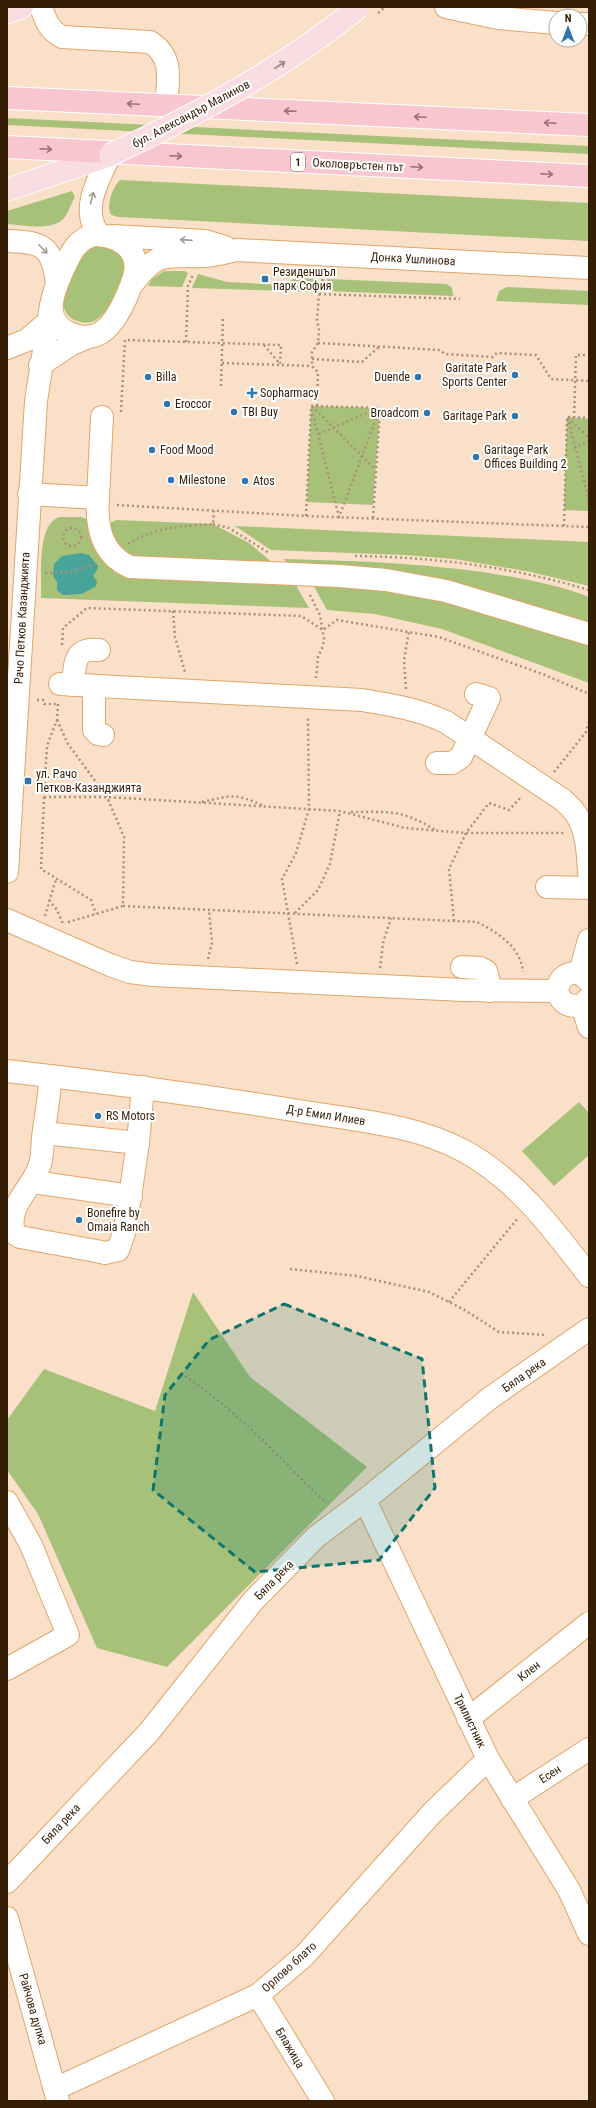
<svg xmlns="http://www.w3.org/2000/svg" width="596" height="2108" viewBox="0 0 596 2108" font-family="'Roboto Condensed',sans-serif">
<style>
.green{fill:#a7c179}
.water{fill:#48a499}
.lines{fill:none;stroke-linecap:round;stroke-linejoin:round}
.minor-casing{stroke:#e1a569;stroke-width:24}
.major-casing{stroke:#fff;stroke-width:24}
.highway-casing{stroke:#fff;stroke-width:24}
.path{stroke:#aa9079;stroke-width:2.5;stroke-dasharray:2 3;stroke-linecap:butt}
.minor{stroke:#fff;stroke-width:22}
.major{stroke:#fadde2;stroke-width:22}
.highway{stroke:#f7c6cf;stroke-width:22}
.major-bridge-casing{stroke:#fff;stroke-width:24;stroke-linecap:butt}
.path-bridge{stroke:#aa9079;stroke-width:2.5;stroke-dasharray:2 3;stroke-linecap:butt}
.major-bridge{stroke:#fadde2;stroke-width:22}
.oneway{stroke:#a2877f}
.oneway2{stroke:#96726a}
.oneway3{stroke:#a59a8e}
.marked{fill:#0f766e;fill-opacity:0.2;stroke:#0f766e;stroke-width:3;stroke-dasharray:8 5;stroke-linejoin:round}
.poi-dot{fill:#3075ab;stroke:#fff;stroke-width:1.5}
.labels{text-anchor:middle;stroke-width:4;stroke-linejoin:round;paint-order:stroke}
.shield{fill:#fff;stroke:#726250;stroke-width:1}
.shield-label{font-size:11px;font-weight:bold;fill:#361e05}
.street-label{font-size:12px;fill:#361e05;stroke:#fff}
.poi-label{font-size:12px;fill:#361e05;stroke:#fff;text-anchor:start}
</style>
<rect width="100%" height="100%" fill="#fae0c9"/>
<g class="green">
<path d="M7,118l582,28v8l-582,-29z"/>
<path d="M120,180l469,23v38l-470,-24 -8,-2c-5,-10 1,-27 9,-35z"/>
<path d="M72,191l3,6c-4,6 -6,14 -10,20 -11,15 -42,8 -58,7v-13z"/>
<path d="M96,246c14,0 33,10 27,28 -2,6 -5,11 -7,17 -7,16 -17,38 -39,30 -23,-9 -11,-32 -4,-47 3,-6 6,-14 10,-20 3,-4 8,-6 13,-8z"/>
<path d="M164,271h20l4,2 -6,14 -34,-1 4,-7z"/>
<path d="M198,274l29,8 54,3 15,-7 21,1 -3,13 -122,-4z"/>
<path d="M327,279l120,5 5,4 1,8 -127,-5z"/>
<path d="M507,287l82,4v14l-93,-4 3,-10z"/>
<path d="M311,406l69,2 -7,97 -66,-3z"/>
<path d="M567,417l22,2v92l-25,-1z"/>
<path d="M60,517h21l6,2 6,24 8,13 193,26 15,26 -268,-10c1,-21 -5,-75 19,-81z"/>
<path d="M116,520l97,4 36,19 29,24 -146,-6 -20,-16 -3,-21z"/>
<path d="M235,526l354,16v44l-58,-14 -77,-13 -50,-4 -133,-5z"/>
<path d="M283,559c75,2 150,4 224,17 28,5 55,10 82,21v30l-293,-59z"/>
<path d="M312,583l44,2 131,25 102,30v43l-147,-54 -67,-15 -48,-4z"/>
<path d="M579,1102l10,11v42l-35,31 -32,-35z"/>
<path d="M193,1292l57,85 117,90 -200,200 -70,-19 -59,-134 -31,-44v-50l37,-51 111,42z"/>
</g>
<path class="water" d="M81,553l8,2 9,11 -1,4 -4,6 4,5 -1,5 -14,8 -19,1 -6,-5v-8l-4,-6 1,-12 8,-8z"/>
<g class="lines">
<defs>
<g id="minor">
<path d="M41,7c5,14 7,22 21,30l88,5c24,15 18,38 16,63"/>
<path d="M446,7l52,11 58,5"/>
<path d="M580,24h9"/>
<path d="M94,235c22,0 45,12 41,37 -1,9 -6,18 -9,26 -11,24 -26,49 -57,35 -28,-13 -16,-41 -7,-61 8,-17 13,-32 32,-37z"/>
<path d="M99,235c-19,-25 -1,-55 11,-80"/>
<path d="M112,236l93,5 20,6"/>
<path d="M7,241c35,1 45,4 50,42"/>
<path d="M133,283c26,-34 32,-25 70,-27 12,0 23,-4 34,-6l352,18"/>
<path d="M7,348l20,-8 20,-17"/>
<path d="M40,365l30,-20 21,-9"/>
<path d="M29,494l69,4 4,-81"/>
<path d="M98,498c-2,28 3,56 32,69l210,9 46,4 60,11 143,43"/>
<path d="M60,684l302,16c29,5 57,9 84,22l117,78c4,4 10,9 13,14 11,16 12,39 13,58"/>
<path d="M73,685c2,-20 0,-38 26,-35"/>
<path d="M94,687v43l4,4 5,1"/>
<path d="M437,763h15l9,-6 28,-59 -13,-4"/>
<path d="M7,872l29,-471 15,-96"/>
<path d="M547,887l42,1"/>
<path d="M7,920l103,45 20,7 23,3 310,15 94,1"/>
<path d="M462,967l18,1 6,3 2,7 1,13"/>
<path d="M580,973l9,-33"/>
<path d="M589,981l-9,-8c-13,-1 -21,4 -23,18 4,12 12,17 25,14l7,-7"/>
<path d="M582,1005l7,22"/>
<path d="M7,1071c98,11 194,24 292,40 55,9 115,13 165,40 52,28 90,79 125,125"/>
<path d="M44,1133l94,10 -13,87 -7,20 -13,3 -9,-2 -76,-14 -6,-4c-8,-27 17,-43 25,-66 4,-9 3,-21 4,-30 3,-21 6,-41 8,-61"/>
<path d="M138,1143l5,-56"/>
<path d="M33,1182l98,14"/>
<path d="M365,1500l123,259 81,131 20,44"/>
<path d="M7,1502l24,43 37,90 -61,34"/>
<path d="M468,1719l121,-96"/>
<path d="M512,1799l77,-50"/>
<path d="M7,1882l142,-150 104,-131 63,-64 49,-37 125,-102 99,-69"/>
<path d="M7,1918l51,183"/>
<path d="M258,1995l65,106"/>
<path d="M55,2089l203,-94 46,-39 128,-143 56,-54"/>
</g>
<g id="major">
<path d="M7,12l15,-5"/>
<path d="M7,190l103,-35"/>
</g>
<g id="highway">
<path d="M7,98l582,27"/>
<path d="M7,147l582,29"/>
</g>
</defs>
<use href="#minor" class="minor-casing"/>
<use href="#major" class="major-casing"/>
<use href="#highway" class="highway-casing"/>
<g class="path">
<path d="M319,294l141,5"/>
<path d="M186,342l2,-56 5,-11"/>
<path d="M318,343l122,7 5,4 48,3 4,-4 39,2 15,24 38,2"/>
<path d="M264,345l16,19"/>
<path d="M312,359l50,3 18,-16"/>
<path d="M222,363l90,3"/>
<path d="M221,386l2,-70"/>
<path d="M311,406l69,2 -41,109z"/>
<path d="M312,406l63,63"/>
<path d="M317,406l1,-34 -6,-6v-14l6,-9 1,-13 -2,-10 2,-26 5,-19"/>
<path d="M121,412l4,-72 156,5 -1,20"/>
<path d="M568,417l21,1"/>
<path d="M574,418l2,-63h13"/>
<path d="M569,422l20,79"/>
<path d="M319,434l59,-26"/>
<path d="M574,448l15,-7"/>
<path d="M117,505l189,11 283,11"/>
<path d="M306,516l5,-108"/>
<path d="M373,518l7,-107"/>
<path d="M213,524l16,4 40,25"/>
<path d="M564,526l3,-109 22,21"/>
<circle cx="72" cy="537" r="9"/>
<path d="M128,544c26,-17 55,-18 85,-20l1,-13"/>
<path d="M355,556c79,1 158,11 234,34"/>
<path d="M45,573l26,-1 24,-8"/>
<path d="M310,595l10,20 4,23 -1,8 -5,11 -2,21"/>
<path d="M173,611l2,26 10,35"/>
<path d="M62,645l1,-17 24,-20 214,8 22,14 14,-10 102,17 106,38 44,19"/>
<path d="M406,689l-2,-29 5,-29"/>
<path d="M37,700h6l1,4h12"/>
<path d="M58,704l-1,16 -10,26 -3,51h63l233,14 65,17 61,5h99"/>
<path d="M57,720l11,24 39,53 17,40 -1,69 -58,17"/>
<path d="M554,772l32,-40 3,-11"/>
<path d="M44,797l-3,72 50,31 5,14"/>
<path d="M202,802c31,-7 33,-9 62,4"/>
<path d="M351,812c37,0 51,-3 84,18"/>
<path d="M49,900l8,10 6,14"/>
<path d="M123,906l354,16c20,10 44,25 46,50"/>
<path d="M295,913l23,-23 12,-26 10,-53"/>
<path d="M45,916l11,-37"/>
<path d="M454,921l-5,-52 17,-36 23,-30 20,7 13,-14"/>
<path d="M208,959l4,-16 -3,-33"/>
<path d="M297,964l-15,-85 14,-26 13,-44 -1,-93"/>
<path d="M380,968l3,-25 8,-25"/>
<path d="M290,1269l67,7 72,16 34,17 36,23 47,3"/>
<path d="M449,1302l69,-84"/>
<path d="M185,1376c26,18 49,37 72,59 24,22 45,47 70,68"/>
</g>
<use href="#minor" class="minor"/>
<use href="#major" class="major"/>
<use href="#highway" class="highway"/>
<defs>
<path id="major-bridge" d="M110,155c88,-41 173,-86 249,-148"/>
</defs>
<use href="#major-bridge" class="major-bridge-casing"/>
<path class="path-bridge" d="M378,13l7,-6"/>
<use href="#major-bridge" class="major-bridge"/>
</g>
<defs><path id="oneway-shaft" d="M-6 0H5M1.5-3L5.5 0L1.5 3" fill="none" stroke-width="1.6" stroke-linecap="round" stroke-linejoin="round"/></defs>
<use class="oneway" href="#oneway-shaft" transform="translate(280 65) rotate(-33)"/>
<g class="oneway2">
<use href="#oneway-shaft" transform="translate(133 104) rotate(-177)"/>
<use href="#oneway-shaft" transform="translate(290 111) rotate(-178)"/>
<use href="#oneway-shaft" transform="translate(420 117) rotate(-177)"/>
<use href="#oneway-shaft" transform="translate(550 123) rotate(-177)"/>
<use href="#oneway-shaft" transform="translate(46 149) rotate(3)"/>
<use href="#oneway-shaft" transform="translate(176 156) rotate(3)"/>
<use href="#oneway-shaft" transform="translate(417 167) rotate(3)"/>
<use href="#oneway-shaft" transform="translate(547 174) rotate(3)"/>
</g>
<g class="oneway3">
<use href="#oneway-shaft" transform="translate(92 198) rotate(-76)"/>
<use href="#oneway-shaft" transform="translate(186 240) rotate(-176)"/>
<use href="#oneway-shaft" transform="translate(43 249) rotate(45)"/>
</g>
<path class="marked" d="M284,1304l138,55 13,129 -56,72 -124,12 -102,-82 12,-95 44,-55z"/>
<g class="poi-dot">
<rect x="261" y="275" width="8" height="8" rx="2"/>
<circle cx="515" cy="375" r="4"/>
<circle cx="148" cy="377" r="4"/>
<circle cx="418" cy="377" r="4"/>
<path d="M250 387h4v4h4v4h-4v4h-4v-4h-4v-4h4z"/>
<circle cx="167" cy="404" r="4"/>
<circle cx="234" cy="412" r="4"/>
<circle cx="427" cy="413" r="4"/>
<circle cx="515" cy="416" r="4"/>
<circle cx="152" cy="450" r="4"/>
<circle cx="476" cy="457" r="4"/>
<circle cx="171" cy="480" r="4"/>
<circle cx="245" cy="481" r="4"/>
<rect x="24" y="777" width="8" height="8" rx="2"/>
<circle cx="98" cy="1116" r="4"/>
<circle cx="79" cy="1220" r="4"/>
</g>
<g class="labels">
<rect class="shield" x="291" y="153" width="14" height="18" rx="3"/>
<g class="shield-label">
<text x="298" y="166">1</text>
</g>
<g class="street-label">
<text transform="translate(191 114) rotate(-28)" y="4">бул. Александър Малинов</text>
<text transform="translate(358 165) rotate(3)" y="4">Околовръстен път</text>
<text transform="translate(413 259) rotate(3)" y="4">Донка Ушлинова</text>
<text transform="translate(22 618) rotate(-87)" y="4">Рачо Петков Казанджията</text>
<text transform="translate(326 1115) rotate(9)" y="4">Д-р Емил Илиев</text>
<text transform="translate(524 1375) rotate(-35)" y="4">Бяла река</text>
<text transform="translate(274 1580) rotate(-46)" y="4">Бяла река</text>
<text transform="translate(529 1671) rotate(-38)" y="4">Клен</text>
<text transform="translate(470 1721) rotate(64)" y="4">Трилистник</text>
<text transform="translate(550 1774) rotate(-33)" y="4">Есен</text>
<text transform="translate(61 1824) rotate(-47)" y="4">Бяла река</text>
<text transform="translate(289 1967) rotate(-42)" y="4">Орлово блато</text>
<text transform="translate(33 2009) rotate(74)" y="4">Райчова дупка</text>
<text transform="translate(290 2048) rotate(59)" y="4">Блажица</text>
</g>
<g class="poi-label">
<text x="273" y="276">Резиденшъл<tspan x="273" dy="14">парк София</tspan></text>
<text x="507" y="372" text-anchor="end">Garitate Park<tspan x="507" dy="14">Sports Center</tspan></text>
<text x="156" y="381">Billa</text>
<text x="410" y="381" text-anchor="end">Duende</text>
<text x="260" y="397">Sopharmacy</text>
<text x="175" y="408">Eroccor</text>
<text x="242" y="416">TBI Buy</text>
<text x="419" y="417" text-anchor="end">Broadcom</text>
<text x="507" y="420" text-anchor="end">Garitage Park</text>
<text x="160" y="454">Food Mood</text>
<text x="484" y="454">Garitage Park<tspan x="484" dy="14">Offices Building 2</tspan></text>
<text x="179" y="484">Milestone</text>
<text x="253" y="485">Atos</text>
<text x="36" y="778">ул. Рачо<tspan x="36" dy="14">Петков-Казанджията</tspan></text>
<text x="106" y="1120">RS Motors</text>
<text x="87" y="1217">Bonefire by<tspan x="87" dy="14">Omaia Ranch</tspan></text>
</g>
</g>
<rect width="596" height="2108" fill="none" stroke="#361e05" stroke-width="16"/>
<g transform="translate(568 28)"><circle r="19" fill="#ffffff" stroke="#afa59b"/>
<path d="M0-3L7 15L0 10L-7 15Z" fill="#3075ab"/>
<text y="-6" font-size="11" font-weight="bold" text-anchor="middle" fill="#361e05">N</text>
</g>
</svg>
